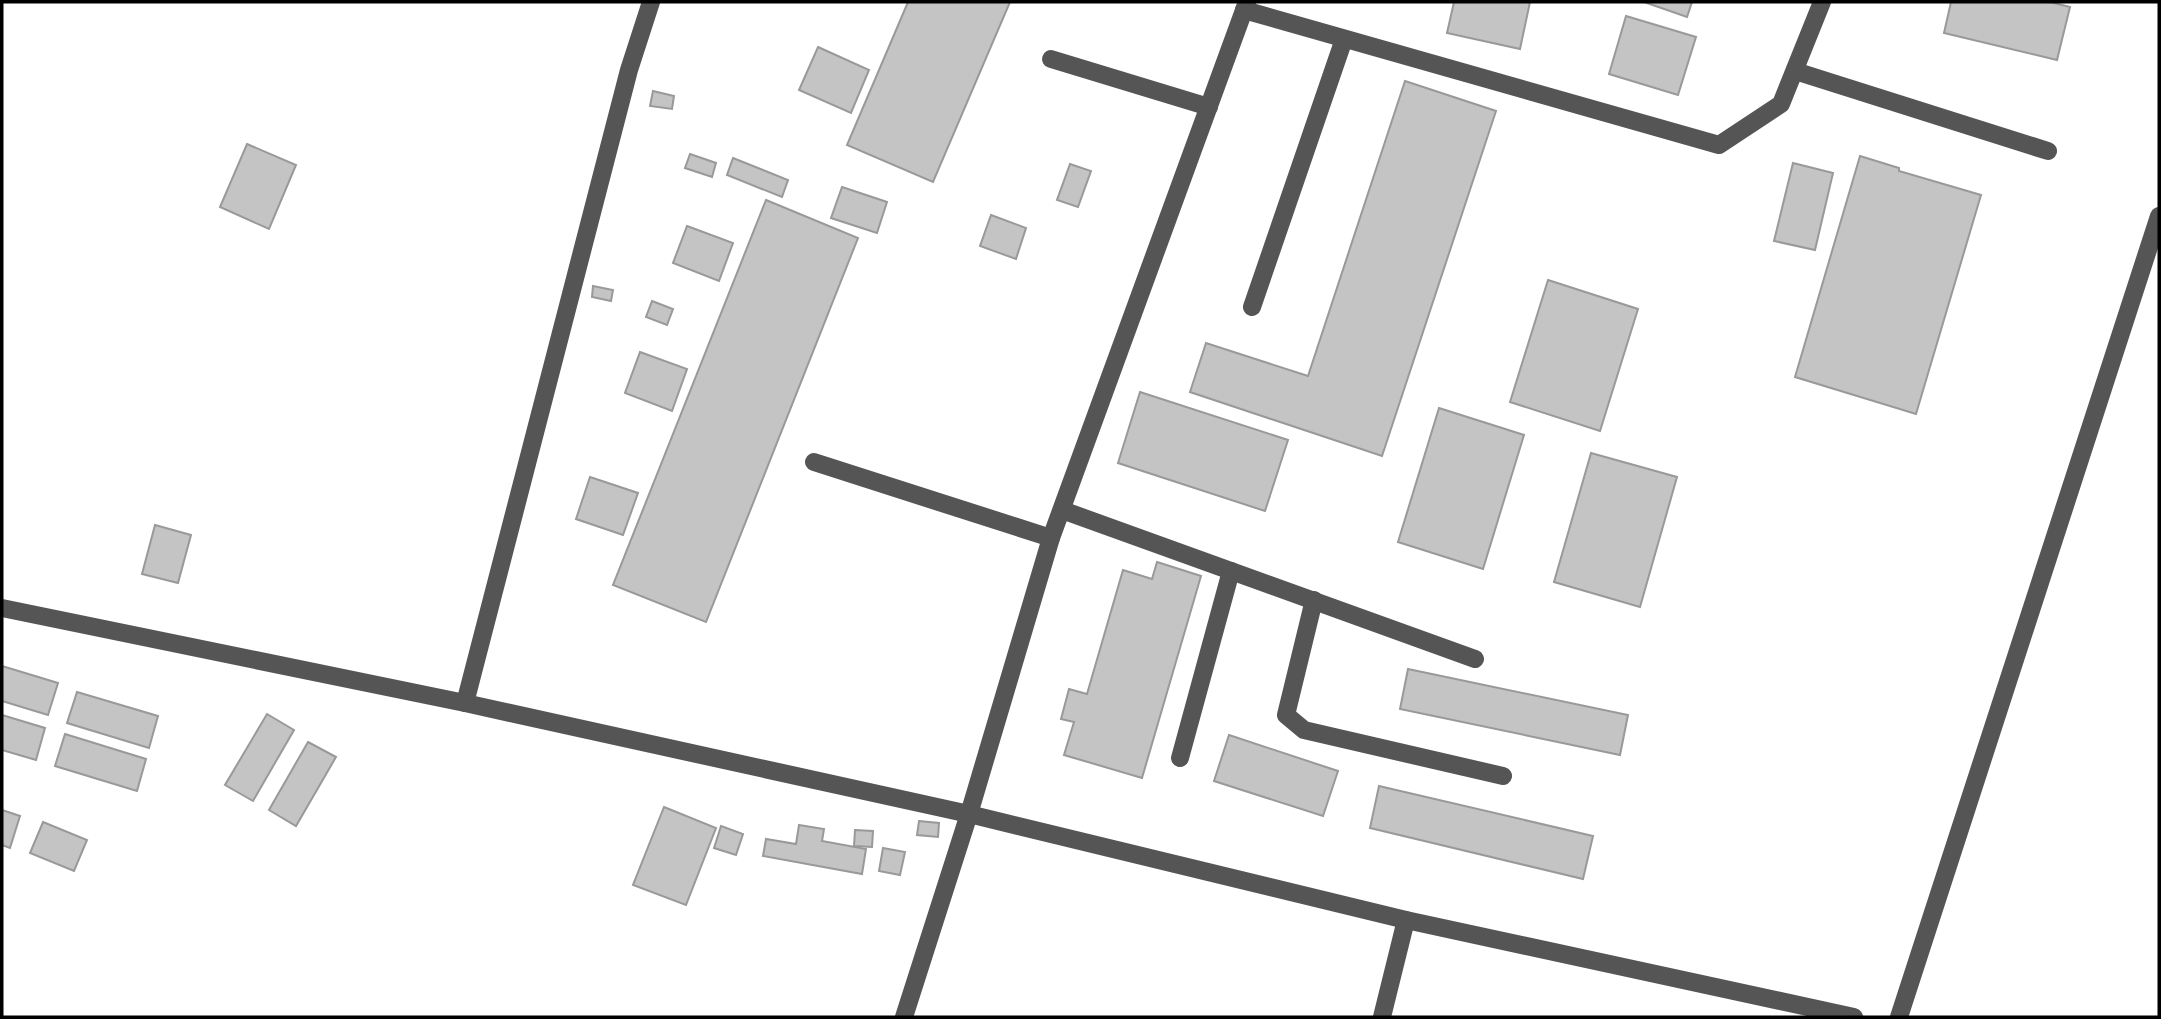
<svg xmlns="http://www.w3.org/2000/svg" width="2161" height="1019" viewBox="0 0 2161 1019" font-family="'Fira Sans Condensed',sans-serif">
<style>
.building{fill:#c4c4c4;stroke:#999;stroke-width:2}
.lines{fill:none;stroke-linecap:round;stroke-linejoin:round}
.minor{stroke:#555;stroke-width:18}
</style>
<rect width="100%" height="100%" fill="#fff"/>
<g class="building">
<path d="M908,2h102l-77,180 -86,-37z"/>
<path d="M1454,2h76l-10,47 -73,-16z"/>
<path d="M1644,2h48l-5,15z"/>
<path d="M1951,2h99l20,5 -13,53 -113,-27z"/>
<path d="M1626,16l70,21 -18,58 -69,-21z"/>
<path d="M818,47l51,23 -18,43 -52,-23z"/>
<path d="M1405,81l91,30 -114,345 -192,-64 16,-49 102,33z"/>
<path d="M653,91l21,5 -2,13 -22,-3z"/>
<path d="M247,144l49,21 -27,64 -49,-22z"/>
<path d="M690,154l26,9 -4,14 -27,-9z"/>
<path d="M1860,156l39,12v3l82,24 -65,219 -121,-37z"/>
<path d="M733,158l55,22 -6,17 -55,-22z"/>
<path d="M1793,163l40,10 -18,77 -41,-9z"/>
<path d="M1070,164l21,7 -13,36 -21,-7z"/>
<path d="M842,187l45,15 -10,31 -46,-15z"/>
<path d="M766,200l92,38 -152,384 -93,-37z"/>
<path d="M991,215l35,13 -10,31 -36,-13z"/>
<path d="M687,226l46,17 -14,38 -46,-18z"/>
<path d="M1548,280l90,29 -38,122 -90,-29z"/>
<path d="M593,286l20,4 -2,11 -19,-4z"/>
<path d="M652,301l21,8 -6,16 -21,-8z"/>
<path d="M640,352l47,17 -15,42 -47,-18z"/>
<path d="M1140,392l148,48 -23,71 -147,-48z"/>
<path d="M1439,408l85,27 -41,134 -85,-27z"/>
<path d="M1591,453l86,24 -37,130 -86,-25z"/>
<path d="M590,477l48,16 -15,42 -47,-16z"/>
<path d="M155,525l36,10 -13,48 -36,-9z"/>
<path d="M1157,562l44,14 -59,202 -78,-23 10,-33 -13,-3 8,-30 18,5 36,-124 29,9z"/>
<path d="M2,666l56,17 -10,32 -46,-14z"/>
<path d="M1408,669l220,46 -8,40 -220,-46z"/>
<path d="M77,692l81,24 -9,32 -82,-25z"/>
<path d="M267,714l27,16 -41,71 -28,-16z"/>
<path d="M2,715l43,13 -9,32 -34,-10z"/>
<path d="M65,734l81,25 -9,32 -82,-25z"/>
<path d="M1229,735l109,36 -15,45 -109,-35z"/>
<path d="M308,742l28,15 -40,69 -27,-16z"/>
<path d="M1379,786l214,50 -10,43 -213,-51z"/>
<path d="M664,807l52,21 -30,77 -53,-20z"/>
<path d="M2,810l18,6 -10,32 -8,-3z"/>
<path d="M919,821l20,2 -1,14 -21,-2z"/>
<path d="M43,822l44,18 -13,31 -44,-18z"/>
<path d="M799,825l25,4 -2,12 44,8 -4,25 -99,-18 3,-17 30,5z"/>
<path d="M721,826l22,8 -7,21 -22,-7z"/>
<path d="M855,830l18,1 -1,16 -18,-1z"/>
<path d="M883,848l22,4 -5,23 -21,-4z"/>
</g>
<g class="lines">
<g class="minor">
<path d="M1244,10l475,135 62,-41 41,-102"/>
<path d="M1051,59l158,48"/>
<path d="M1795,71l253,80"/>
<path d="M1252,307l92,-268"/>
<path d="M814,462l237,76"/>
<path d="M1062,510l413,149"/>
<path d="M1314,600l-28,115 18,15 199,46"/>
<path d="M2,608l463,95 504,111 437,106 448,97"/>
<path d="M465,703l164,-633 22,-68"/>
<path d="M1180,758l51,-187"/>
<path d="M904,1017l65,-203 82,-276 196,-536"/>
<path d="M1382,1017l24,-97"/>
<path d="M1899,1017l260,-801"/>
</g>
</g>
<rect width="2161" height="1019" fill="none" stroke="#000000" stroke-width="7"/>
</svg>
